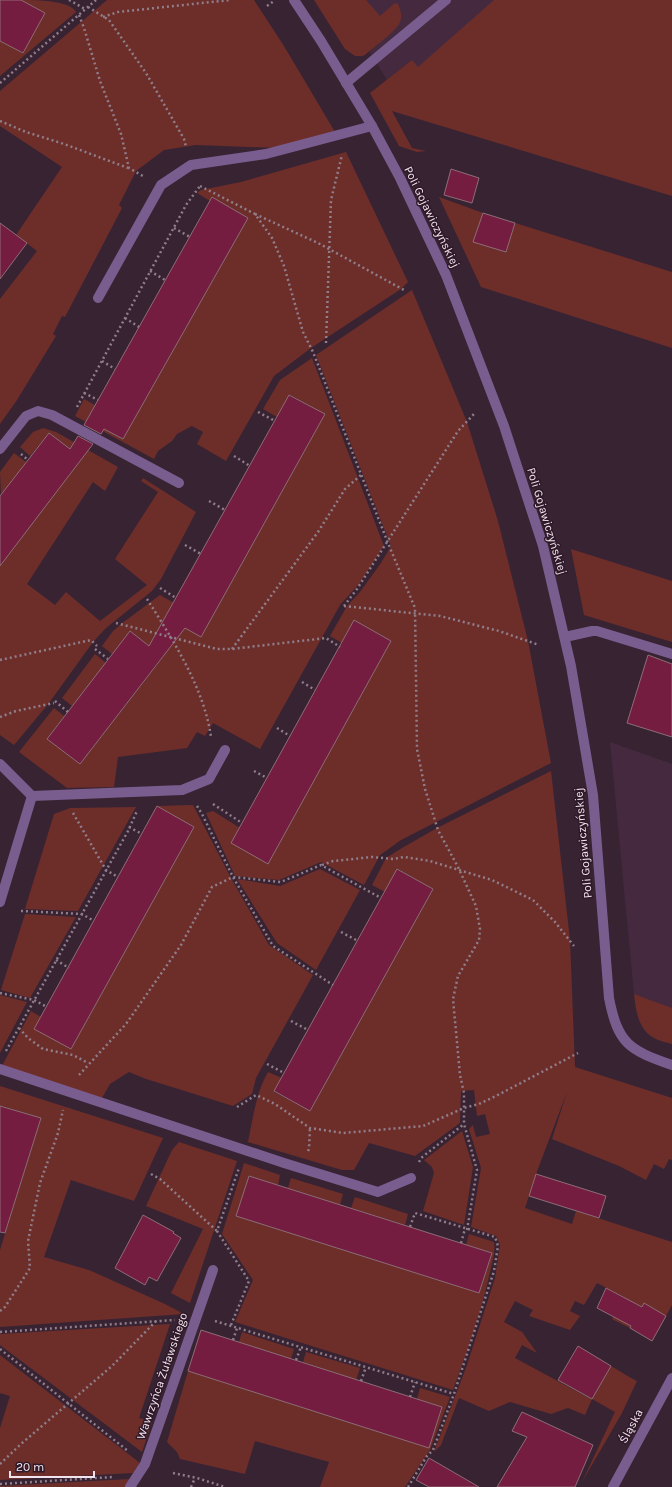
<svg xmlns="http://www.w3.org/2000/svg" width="672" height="1487" viewBox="0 0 672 1487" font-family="Karla,sans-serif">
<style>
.built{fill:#452a3f}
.green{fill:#6d2e2a}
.building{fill:#741d40;stroke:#8d6d76}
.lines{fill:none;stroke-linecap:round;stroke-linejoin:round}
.path{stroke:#907e8b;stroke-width:2.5;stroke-dasharray:2 3;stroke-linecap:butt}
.minor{stroke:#795d8f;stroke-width:10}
.labels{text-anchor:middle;stroke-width:3;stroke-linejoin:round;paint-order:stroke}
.street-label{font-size:12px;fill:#f2e4ee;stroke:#2e1929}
</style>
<rect width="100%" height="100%" fill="#382333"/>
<g class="built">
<path d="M338,0h164l-81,72 -9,-12 -25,20z"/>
<path d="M610,742l62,22v244l-38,-14z"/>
</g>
<g class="green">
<path d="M21,0c14,0 49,0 55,12l-76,64v-35l23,12 21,-40z"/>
<path d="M107,0h147l30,46 51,86 -57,16 -82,-3 -32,5 -28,21 -17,34 3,3 -57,109 -3,-1 -9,18 3,2 -39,64 -17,24v-125l37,-48 -21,-16 46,-68 -62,-41v-35z"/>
<path d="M314,0h52l14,16 15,-13 3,1c2,5 5,12 2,18 -4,10 -27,25 -35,33l-3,1h-7l-10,-7z"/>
<path d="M494,0h178v196l-280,-85 20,37 14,3 -9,1 -18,-6 -29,-53 42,-33 6,7z"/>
<path d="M346,152l62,130 -7,7 -90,59 -37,28 -48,85 -29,-17 6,-12 -11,-6 -15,8 -5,7 -14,10 -4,8 -79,-43 9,-17 11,6 -8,14 36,20 125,-221 -36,-20 -2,3 -13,-8 4,-3 40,-8z"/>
<path d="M439,197l44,16 189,59v76l-191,-61z"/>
<path d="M412,290l55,132 31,99 30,120 23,122 -150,77 -21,15 -16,30 -43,-23 -42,18 -44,-4 -29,-63 7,-2 27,17 28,35 123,-222 -37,-21 -12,23 -12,-7 17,-30 13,-14 21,-29 10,-17 -75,-191z"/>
<path d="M312,358l72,188 -25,38 -19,21 -80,144 -47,-26 -8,13 -8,-4 -10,16 -69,9 -4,30 -47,1 -48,-36 35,-44 10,8 -17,23 33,25 83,-107 -33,-26 -18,23 -10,-8 11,-15 8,-7 39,-29 14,8 -8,14 35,20 124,-223 -35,-19 -13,22 -14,-8 17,-29z"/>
<path d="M43,428l13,4 62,35 -13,24 -12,-9 -66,102 28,21 11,-13 34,29 47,-36 -32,-26 43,-67 -17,-11 2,-3 53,34 -35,67 -9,12 -46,37 -13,14 -44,61 -35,42 -14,-10v-169l82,-108 -33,-25 -19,23 -10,-9 13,-15z"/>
<path d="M14,453l12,9 -25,34 -1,-24z"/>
<path d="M571,549l101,32v61l-88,-27z"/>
<path d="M95,654l11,9 -34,43 -10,-8z"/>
<path d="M551,771l19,169 5,127 97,31v62l-3,-1 -5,10 -10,-5 -8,16 -27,-14 -67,-27 15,-47 -31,82 -11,34 47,16 4,-13 96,31v63l-6,11 -22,-12 -14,24 -18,-9 12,-22 -27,-14 -13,22 -9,-4 -5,10 10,5 -10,14 -41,-14 4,-6 -18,-9 -11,21 18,10 15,21 -15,-8 -7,13 76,41 20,-33 20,12 6,3 -15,32 -40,69 33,-70 -23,-13 -7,16 -17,-7 -17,6 -41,-12 -21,9 -30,-13 -18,47 -7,7 33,-87 28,-87 5,-33 -4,-9 -25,-9 10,-59 -12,-39 4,-4 3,12 14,-3 -5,-20 -8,2 -3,-26 -13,1 -1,32 -45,33 -46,-13 -15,27h-12l-94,-28c5,-24 8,-49 20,-70l14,6 -8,14 36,19 123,-222 -35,-20 -13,23 -13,-7 14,-27 16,-10 35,-20z"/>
<path d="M193,805l38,73 38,67 44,30 -57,103 -4,16 -19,12 -87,-27 -17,-7 -19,12 -8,14 -100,-32 29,-55 10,6 -6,12 36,20 123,-222 -37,-21z"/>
<path d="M136,807l-58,104 -53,-2 29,-95 16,-6z"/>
<path d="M320,869l40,21 -44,80 -39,-27 -40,-64 43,7z"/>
<path d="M25,914l51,3 -46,81 -29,-8z"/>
<path d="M634,994l38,14v36c-6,-2 -13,-3 -18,-6 -16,-9 -18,-27 -20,-44z"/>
<path d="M0,995l27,7 -27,51z"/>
<path d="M0,1086l163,52 -29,63 -63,-21 -27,77 45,13 76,34 19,10 -184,13v-77l41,-132 -39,-12 -2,6z"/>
<path d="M462,1131l11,36 -9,58 -41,-14 11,-38 -2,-6 -8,-7z"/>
<path d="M179,1142l58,19 -47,142 -19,-10 32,-64 -57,-23 26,-56z"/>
<path d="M244,1163l36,12 -2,10 -29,-9 -13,40 243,77 13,-40 -26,-8 3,-11 25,8c2,10 -2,20 -4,30 -9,41 -23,80 -37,118l-218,-68 18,-42 -31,-46z"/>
<path d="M291,1178l52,16 -3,11 -52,-17z"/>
<path d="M355,1197l53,17 -3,11 -54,-17z"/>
<path d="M170,1324l-31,94 13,4 -10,30 -142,-107v-11z"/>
<path d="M242,1332l52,17 -3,10 -52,-17z"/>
<path d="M306,1352l54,16 -4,12 -53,-18z"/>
<path d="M0,1355l140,108 -7,10 -133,7v-52l10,-32 -10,-3z"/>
<path d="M188,1371l241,77 13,-41 -25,-8 3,-11 30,9 -20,53 -25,37h-85l9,-25 -74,-21 -10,33 -65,-15 -3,-7 -10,-10z"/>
<path d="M130,1479l-5,8h-125v-1z"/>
</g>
<g class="building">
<path d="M0,0h21l24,13 -22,40 -23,-12z"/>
<path d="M451,169l28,9 -7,25 -28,-8z"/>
<path d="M212,197l36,21 -125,221 -19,-10 -3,5 -17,-9z"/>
<path d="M483,213l32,10 -9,29 -33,-10z"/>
<path d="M0,223l27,20 -27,36z"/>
<path d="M289,395l36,19 -124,223 -16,-9 -105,136 -33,-25 83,-108 19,15z"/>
<path d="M49,433l21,16 8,-13 15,8 -93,122v-70z"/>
<path d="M354,620l37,21 -123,223 -37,-21z"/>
<path d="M648,655l24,9v73l-45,-14z"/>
<path d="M157,806l37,21 -123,222 -37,-20z"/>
<path d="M397,869l36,20 -123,222 -36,-20z"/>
<path d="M0,1106l41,12 -36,115 -5,-1z"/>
<path d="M536,1174l70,22 -7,22 -70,-22z"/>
<path d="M249,1176l243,77 -13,40 -243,-77z"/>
<path d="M143,1215l31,17 -1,1 8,5 -24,43 -8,-4 -4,8 -30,-17z"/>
<path d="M606,1288l36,19 2,-4 22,13 -14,25 -22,-13 1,-2 -34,-18z"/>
<path d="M201,1330l241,77 -13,41 -241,-77z"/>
<path d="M578,1346l33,20 -19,33 -34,-19z"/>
<path d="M522,1412l71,33 -18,42h-78l30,-50 -15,-6z"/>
<path d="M429,1458l50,29h-50l-13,-7z"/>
</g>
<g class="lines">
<g class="path">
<path d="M69,0l16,9"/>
<path d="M267,6l7,-5"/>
<path d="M88,7l21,13 37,53 38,66 2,8"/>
<path d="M79,15l5,13 16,53 21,53 8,34 14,8"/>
<path d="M103,17l15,-5 112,-12"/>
<path d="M0,83l96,-83"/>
<path d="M0,121l26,11 38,12 64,24"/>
<path d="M200,186l55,28 17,24 12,28 19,66 10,20 75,191 27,65 2,141 8,40 13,41 20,37 18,39 4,23 -1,11 -21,36 -5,23 7,76 4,18v31l13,46 -10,60"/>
<path d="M255,214l63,29 86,47"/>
<path d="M174,228l16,9"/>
<path d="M150,271l15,9"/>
<path d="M125,318l14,9"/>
<path d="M326,343l5,-143 11,-45"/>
<path d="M102,361l13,8"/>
<path d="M84,393l14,7"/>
<path d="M77,407l109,-202 14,-19"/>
<path d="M258,412l17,9"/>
<path d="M21,454l7,6"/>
<path d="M234,456l16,10"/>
<path d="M209,501l16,9"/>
<path d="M185,545l16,9"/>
<path d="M160,588l16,10"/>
<path d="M147,599c26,41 57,89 64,138"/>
<path d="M344,606l13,-17 101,-158 16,-17"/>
<path d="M344,606l96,10 59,15 40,14"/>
<path d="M116,623l101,26h15l94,-11 14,9"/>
<path d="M95,649l13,10"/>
<path d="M232,649l86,-117 27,-43 16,-14"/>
<path d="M0,660l91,-20 6,6"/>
<path d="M302,682l13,8"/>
<path d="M55,701l13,11"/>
<path d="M0,717l16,-6 38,-8"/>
<path d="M277,728l13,8"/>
<path d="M254,771l13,7"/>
<path d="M213,804l29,19"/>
<path d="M197,806l5,8 31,63 40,69 60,39"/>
<path d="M73,813l33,57 12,7"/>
<path d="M129,827l13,7"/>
<path d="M322,865l11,-4 39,-4 21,2 11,-2 26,4 29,9 33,10 41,20 22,22 19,24"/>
<path d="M21,911l61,3 12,7"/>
<path d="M341,932l17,9"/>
<path d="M56,960l13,8"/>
<path d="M0,993l34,7 13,7"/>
<path d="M291,1021l17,9"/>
<path d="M19,1028l9,10 15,11 30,6 15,8"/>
<path d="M6,1051l122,-220 9,-20"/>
<path d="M267,1064l17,9"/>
<path d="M79,1075l47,-51 55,-79 31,-58 21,-10 48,5 40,-17 60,33"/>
<path d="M237,1107l19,-12 19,9 35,24 33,5 80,-7 41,-18 15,-4 17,-8 82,-43"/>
<path d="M308,1151l1,-2 1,-21"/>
<path d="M419,1162l2,-4 43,-34"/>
<path d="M151,1174l9,5 57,52"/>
<path d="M461,1243l4,-14"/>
<path d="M0,1311l5,-4 25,-39 -2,-27 12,-58 18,-50 5,-23"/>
<path d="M215,1321l239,73"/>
<path d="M231,1325l18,-44 -32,-50 22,-63"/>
<path d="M0,1332l175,-12"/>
<path d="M233,1340l4,-12"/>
<path d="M0,1349l128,102"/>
<path d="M296,1360l5,-13"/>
<path d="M361,1381l5,-14"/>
<path d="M410,1397l5,-15"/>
<path d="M0,1464l21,-20 91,-78 44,-45"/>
<path d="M173,1473l24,5 28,9"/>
<path d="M0,1484l113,-7"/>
<path d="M191,1487l4,-9"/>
<path d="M408,1487l19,-31 6,-6 21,-56 40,-123 4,-25 -3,-9 -80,-24 -5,14"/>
</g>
<g class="minor">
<path d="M294,0l27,41 51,85 28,52 46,97 58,151 39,120 28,120 22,129 16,203c9,46 20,52 63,67"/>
<path d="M346,83l100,-83"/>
<path d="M98,298l63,-113 30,-20 75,-11 106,-28"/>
<path d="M0,449l26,-33 12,-5 14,4 127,68"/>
<path d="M565,637l27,-6h5l75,23"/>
<path d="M0,764l32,32"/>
<path d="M32,796l150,-6 27,-11 16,-29"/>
<path d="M0,902l32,-106"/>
<path d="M0,1069l284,94 94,29 33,-14"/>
<path d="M130,1487l15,-23 68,-194"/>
<path d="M613,1487l59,-109"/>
</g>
</g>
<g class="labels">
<g class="street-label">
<text transform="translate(432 217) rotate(64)" y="4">Poli Gojawiczyńskiej</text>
<text transform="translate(547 521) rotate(73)" y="4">Poli Gojawiczyńskiej</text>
<text transform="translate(583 843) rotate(-95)" y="4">Poli Gojawiczyńskiej</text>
<text transform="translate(162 1376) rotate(-71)" y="4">Wawrzyńca Żuławskiego</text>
<text transform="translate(631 1426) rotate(-62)" y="4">Śląska</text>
</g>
</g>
<path d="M10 1471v6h84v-6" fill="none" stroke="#f2e4ee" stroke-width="2"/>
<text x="16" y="1471" font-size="12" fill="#f2e4ee" stroke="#2e1929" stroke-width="3" paint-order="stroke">20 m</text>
</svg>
